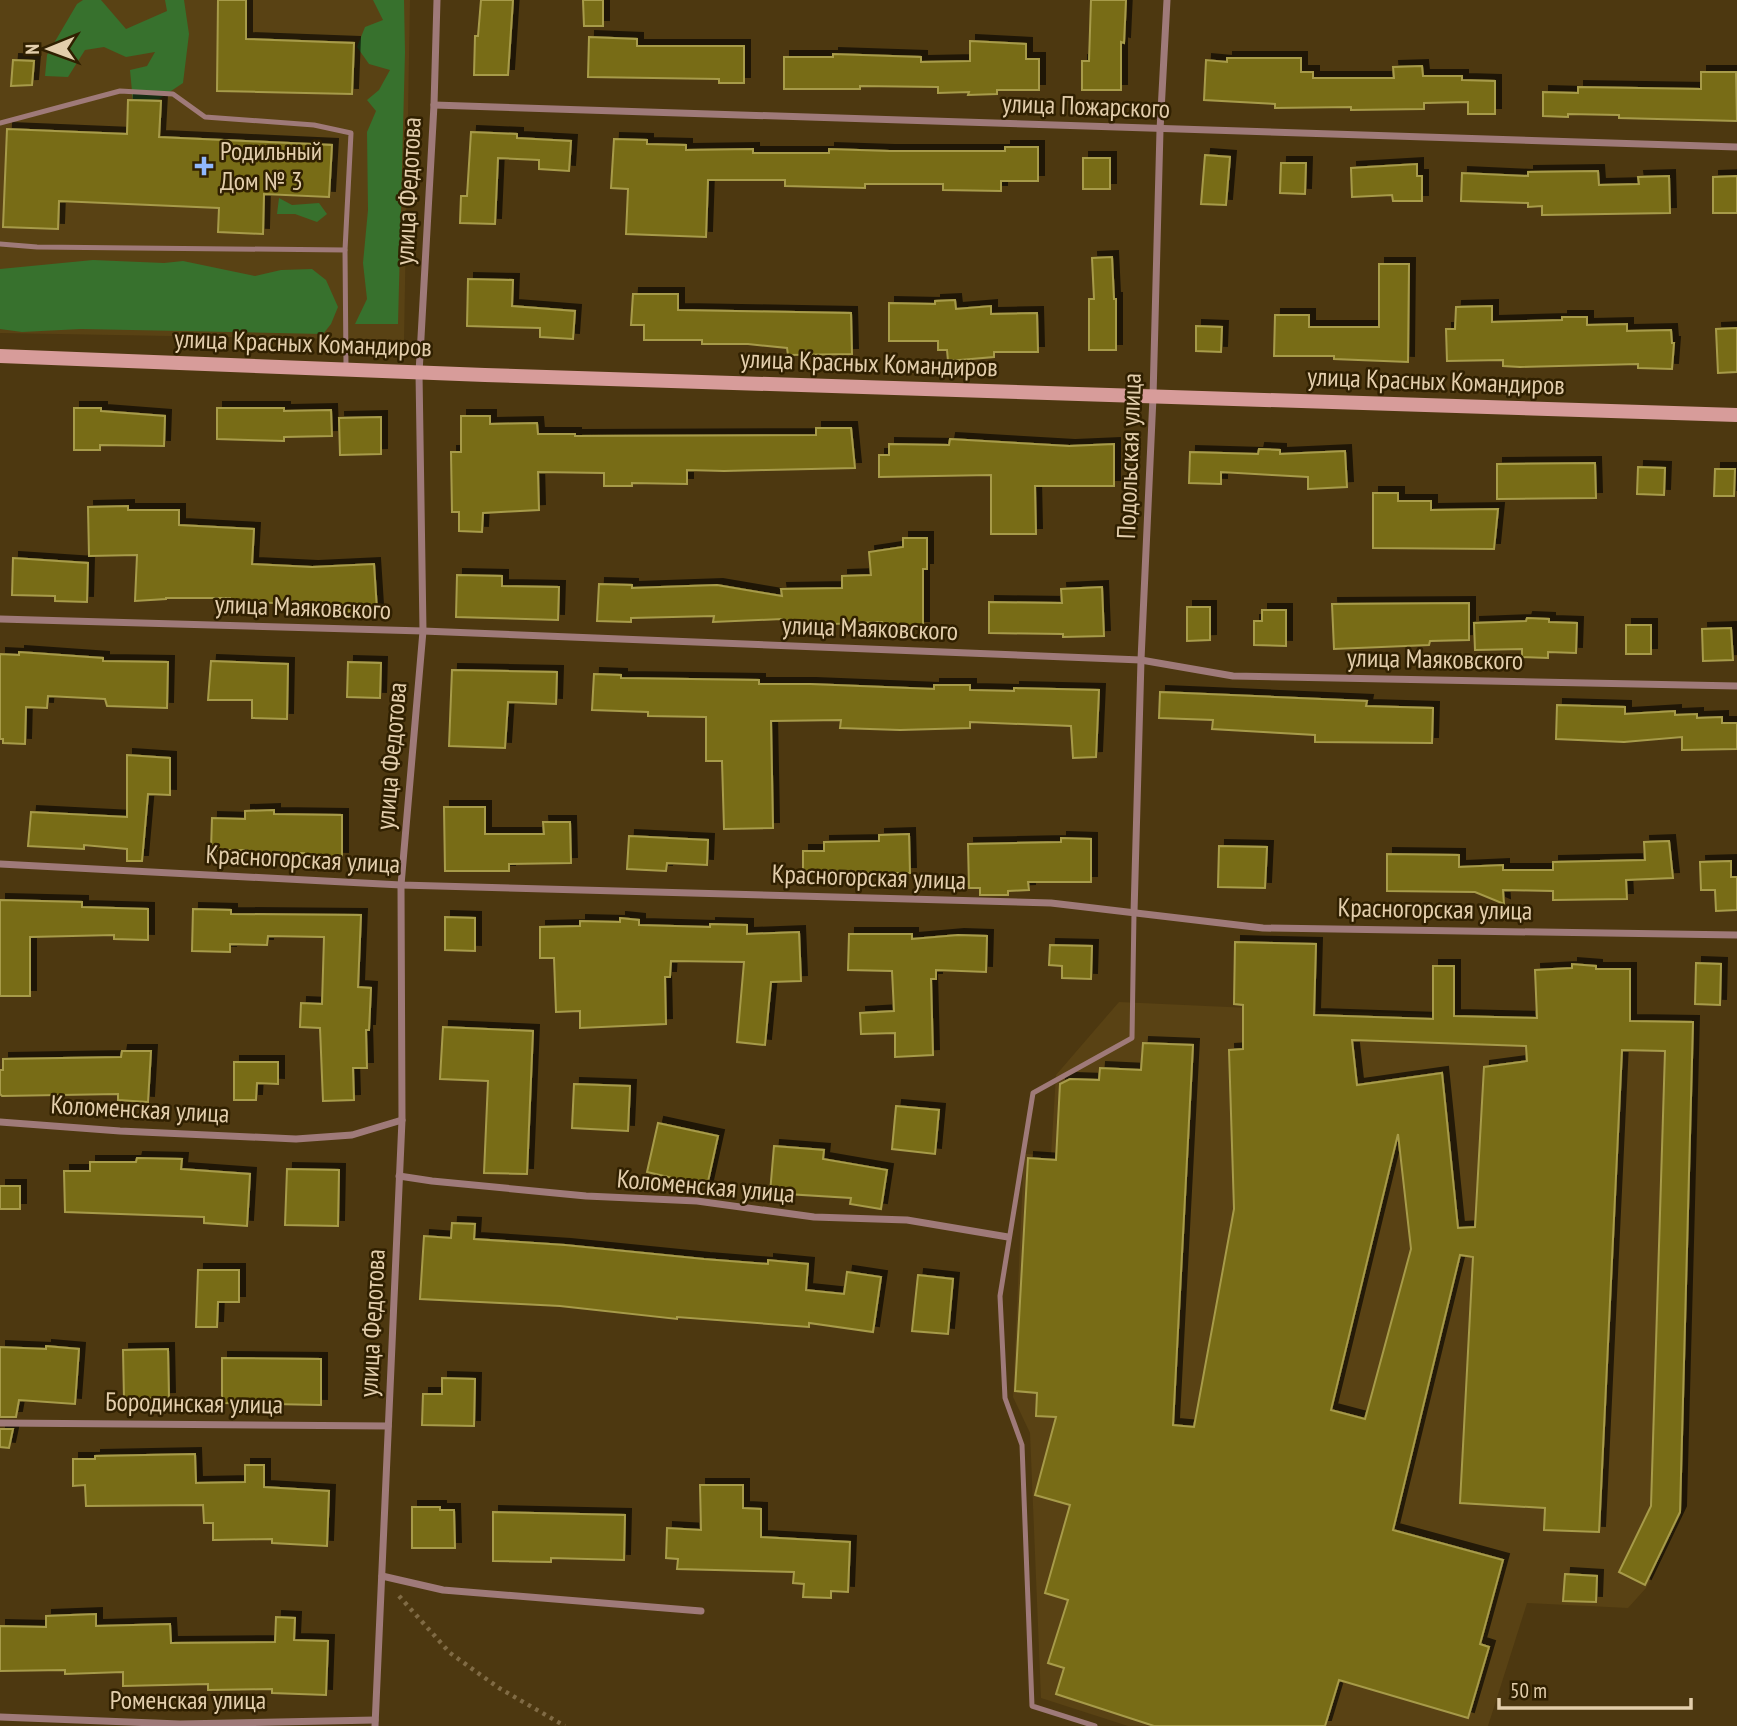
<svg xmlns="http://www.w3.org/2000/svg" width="1737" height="1726" viewBox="0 0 1737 1726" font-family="'PT Sans Narrow',sans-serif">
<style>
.built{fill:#594214}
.green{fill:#37712d}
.building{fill:#786c16;stroke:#a79b4a;stroke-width:2;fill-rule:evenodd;filter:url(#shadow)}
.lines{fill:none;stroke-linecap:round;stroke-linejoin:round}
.path{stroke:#806b45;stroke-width:4.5;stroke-dasharray:3.5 5;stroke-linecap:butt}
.lane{stroke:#9f7a79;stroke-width:5}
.street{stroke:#9f7a79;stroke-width:7}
.secondary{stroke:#d79c9a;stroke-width:14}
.poi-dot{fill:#90b8fd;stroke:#302001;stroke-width:2.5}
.labels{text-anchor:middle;stroke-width:5;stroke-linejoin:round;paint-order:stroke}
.street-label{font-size:26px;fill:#e3ceac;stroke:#302001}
.poi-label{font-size:26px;fill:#e3ceac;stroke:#302001;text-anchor:start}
</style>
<defs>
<filter id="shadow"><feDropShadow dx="6" dy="-6" stdDeviation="0" flood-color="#0009"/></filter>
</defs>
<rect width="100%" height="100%" fill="#4d3810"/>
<g class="built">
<path d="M0,0h410l-6,340 -404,-7z"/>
<path d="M1119,1002l173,8 402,12 -13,496 -35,70 -18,20 -101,-5 -39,123h-360l-87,-28 -11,-265 -17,-36 11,-243 27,1 5,-80z"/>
</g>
<g class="green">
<path d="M83,0h18l25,29 41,-18 -2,-11h19l5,34 -6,49 -24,16 -26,3 -3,-32 17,-4 8,-14 -29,5 -22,-10 -19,3 -17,27 -23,-1 2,-21 30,-51z"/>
<path d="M373,0h31l1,52 -7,272h-43l12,-25 -4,-36 5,-53 -1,-78 9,-21 -9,-11 12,-10 11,-20 -21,-6 -12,-17 8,-20 18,-7z"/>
<path d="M279,198l13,7 27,-2 8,11 -10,8 -22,-8h-18z"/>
<path d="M93,260l71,3 19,-2 72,15 26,-6 31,-1 14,11 12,27 -7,17 -8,10 -242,-5 -59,3 -22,-3v-60z"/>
</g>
<g class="building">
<path d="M218,0h28v39l108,4 -2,51 -135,-3z"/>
<path d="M481,0h32l-5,75h-34l1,-39h3z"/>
<path d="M583,0h20v26h-19z"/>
<path d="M1091,0h35l-2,43 -3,-1v48h-39v-29h7z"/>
<path d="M589,37l48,2v7h107v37h-25v-4l-131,-2z"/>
<path d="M970,41l56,3v15h13v31h-42v4l-29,1 1,-3 -31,1v-6l-78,-1v3h-76v-32h49v-3l88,3v5l49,-1z"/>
<path d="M1227,58h74v14h12v6h81l-1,-11 29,-1 1,10h39v4l33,1v33h-27v-12l-44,1v6l-73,1v-3l-76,1v-4l-71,-4 2,-40 21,2z"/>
<path d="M13,60l21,1 -2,24 -21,1z"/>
<path d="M1701,72h35l1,49 -118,-3v-3l-51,-1v3l-25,-1v-24l35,1v-6l123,2z"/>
<path d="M128,100l33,1 -2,36 173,8 -3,52 -65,-3 -1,40 -45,-2 1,-24 -160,-7 -1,28 -55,-2 4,-98 120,5z"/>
<path d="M471,132l46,2v4l54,3 -2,30 -30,-2v-9l-41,-2 -3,66 -35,-1 1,-27h6z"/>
<path d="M614,139l33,1v4l39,1v5l67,-1v4h76v-4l60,2h116v-4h33v34h-37v10l-58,-1v-6h-78v4l-80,-2v-6h-77l-2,57 -80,-3 2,-45 -17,-1z"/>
<path d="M1205,155l25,2 -4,48 -25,-1z"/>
<rect x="1083" y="158" width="27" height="31"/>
<path d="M1281,163h25l-1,31 -25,-1z"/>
<path d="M1417,164v12h5v25h-29l-1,-6 -40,2 -1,-29z"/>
<path d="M1598,171l1,14 40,-1 -1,-7 31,-1 1,37 -128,2v-9l-14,1v-4l-67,-2 1,-28 66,3v-4z"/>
<path d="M1737,176v37h-24v-36z"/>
<path d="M1112,257l2,42h2v51h-27v-51h5l-2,-41z"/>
<path d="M1379,264h30l-1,98 -74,-3v-3h-60l1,-41h34v12h70z"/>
<path d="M468,279l45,1 -1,26 63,5 -2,28 -33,-2v-9l-73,-2z"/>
<path d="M633,294h45v16l173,3 1,41 -64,1 -1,-7 -39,-4h-46v-4h-58v-15h-13z"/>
<path d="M955,300l1,9 35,-3v8l46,-1 1,39h-44v5l-46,4 -1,-11h-9v-9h-49v-38l46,1v-3z"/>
<path d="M1492,306v16l70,-2v-3h25v8l40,-1v7l44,-1 1,13h2l-2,26 -34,-1v-4l-118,3 -17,-1v-6l-56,1 -1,-32h9l1,-22z"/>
<path d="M1196,326l26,1 -1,25 -25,-1z"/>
<path d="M1737,328v44l-19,1 -2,-44z"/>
<path d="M74,408h27v3l64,5 -1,30 -64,-1v5h-26z"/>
<path d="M217,408h67v3l47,-1 1,26 -48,1v4l-67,-2z"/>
<path d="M461,416h29v8l47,-1 1,11h37v2l241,-1v-7h35l4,40 -131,3 -37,-1v14l-55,-1v3h-28v-13l-66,-1 1,38 -56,3 -1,19 -23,-1v-19h-7l-1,-60h10z"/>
<path d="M381,417v37l-41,1 -1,-37z"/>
<path d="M950,439l119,7 45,-2v42h-79l1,48h-45v-59l-112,2v-22h10v-11l60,1z"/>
<path d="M1259,449l21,1v4l65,-3 2,36 -39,2v-12l-87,-5v12l-32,-1 1,-31 68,2z"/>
<path d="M1595,463l1,35 -99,1v-35z"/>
<path d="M1638,467l27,1 -1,27 -27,-1z"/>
<path d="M1715,469h20l-1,27h-20z"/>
<path d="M1373,493h25v8h33v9l67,-1 -4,40 -121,-1z"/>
<path d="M128,506v4h51v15l75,4 -2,35 60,3 62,-3 3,46 -38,2 -1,-6 -108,-5v-3h-64v1l-31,2 2,-46 -48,1 -1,-49z"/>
<path d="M903,538h24v31h-4v58h-41v-5l-100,4v-7l-69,3 1,-6 -83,2v4l-34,-1 2,-37 33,1v3l85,-3 65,11 -1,-7 61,-1v-12l29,-1 -2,-23 34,-5z"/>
<path d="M13,558l75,5 -1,39 -32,-1v-5l-43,-1z"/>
<path d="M457,575l45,1v10l57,1 -1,33 -102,-3z"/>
<path d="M1102,587l2,49 -41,1v-3l-74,-1v-31l73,1 -1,-14z"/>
<path d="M1469,603v37l-39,1 -1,4 -95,4 -2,-45z"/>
<path d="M1187,607h23v33l-23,1z"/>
<path d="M1262,610h24v36l-32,-1v-24h8z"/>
<path d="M1527,618l22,1v3l28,1 -1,30 -28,-1v6l-26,-1v-8l-47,1 -1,-27 52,-2z"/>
<rect x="1626" y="625" width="25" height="29"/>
<path d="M1731,628l2,32 -30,1 -1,-32z"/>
<path d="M19,652l84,6v3l65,1 -1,46 -60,-2 -2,-7 -57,-3 -1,12 -21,-1 -1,37 -22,-1v-4h-3v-85l19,1z"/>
<path d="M211,661l77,3 -1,55 -35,-1v-18h-44z"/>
<path d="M348,662l33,1 -1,35 -33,-1z"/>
<path d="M452,670l105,2 -1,32 -48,-2 -3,46 -56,-2z"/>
<path d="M594,674l27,1v3l138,2v4h51l124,5v-4h36v5l44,1v-3l85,2 -3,67 -23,1 -2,-32 -101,-4v6l-70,2 -60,-2 1,-8 -70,1 2,107 -49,1 -2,-68h-16v-44l-58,-1v-4l-56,-2z"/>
<path d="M1160,692l207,9 -1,5 67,2 -1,35 -117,-1v-7l-103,-6 1,-9 -54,-2z"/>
<path d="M1557,705l68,2v7l50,-3v4l22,-1v4l25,-1v6h15v26l-55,1v-13l-58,5 -68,-3z"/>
<path d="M127,755l43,3v37l-22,-1 -6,67h-15v-12l-43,-4v4l-56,-3 3,-34 96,5z"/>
<path d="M444,807h41v27h59l-1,-12h27l1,41 -62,1v7h-64z"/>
<path d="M274,810v4l68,1v43l-38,-1v-4l-58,1v-4h-35l1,-32 33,1v-8z"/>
<path d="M909,834l1,39h-107v-22h21v-9l55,-1v-6z"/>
<path d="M629,836l79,4 -1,25 -40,-2 -1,8 -39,-2z"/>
<path d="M1061,838l30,1v43h-63l1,8 -21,1v4h-28v-7h-11l-1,-44 93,-2z"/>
<path d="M1669,841l4,37 -47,2 1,19 -74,1v-9l-50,-1 1,14 -29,-12 -88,-1v-37l72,1v12l44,-2v5h50v-8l92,-2 -1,-18z"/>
<path d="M1219,846l48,1 -2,41 -47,-1z"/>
<path d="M1731,861v16h6v33l-21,1 -1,-21h-14l-1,-28z"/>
<path d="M0,900l82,2v5l66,2v31l-34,-1v-4l-84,2v59h-30z"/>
<path d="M193,909l38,1v4l130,1 -3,72 13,1 -2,42h-3l1,38h-14l1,32 -31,1 -3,-73 -20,-1 1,-24 21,1 2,-67 -56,-1 -1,9 -37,-1v8l-38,-1z"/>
<path d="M445,917l30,1v33l-30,-1z"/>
<path d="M620,918l19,2v5l71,2v-3l37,1v9l52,-2 2,49 -30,1 -6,63 -28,-3 7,-80 -73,-1 -1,16h-5l1,47 -86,4v-17l-24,1 -2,-54h-14v-31l40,-1v-5l40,1z"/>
<path d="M849,934h63v5l46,-4 29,1 -1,36 -50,-2v9h-5l2,76 -38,2v-24l-34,1 -1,-21 34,-2 -2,-40 -44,-1z"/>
<path d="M1235,942l81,2 -2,71 119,4v-53h21v50l83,2 -2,-48 37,-2v-4l24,2v3h34v52l63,1 -13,490 -35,73 -26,-13 32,-66 14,-455 -43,-1 -23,482 -55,-2 1,-22 -85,-5 13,-246 -13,-2 -67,275 110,30 -23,84 9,3 -21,71 -129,-38 -14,46h-171l-98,-32 8,-26 -16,-5 20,-63 -23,-7 25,-88 -35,-10 21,-78 -20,-1 1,-23 -22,-2 13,-233 28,2 4,-76 10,-5 29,1 1,-12 41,2 2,-27 50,2 -20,380 21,2 40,-218 -5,-159 14,-1v-44l-9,-1zM1352,1040l174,6 1,15 -43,6 -9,160 -17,1 -16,-155 -85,12zM1398,1134l13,115 -46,170 -34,-9z"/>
<path d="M1050,945l42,1 -1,33 -29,-1v-12l-13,-1z"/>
<path d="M1696,963l25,1 -1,41 -25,-1z"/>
<path d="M443,1027l90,4 -6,143 -43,-1 4,-92 -48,-2z"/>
<path d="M122,1051h29l-3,51 -30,-2v-6l-116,2 -2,-2v-24h3v-11l118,-2z"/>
<path d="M234,1062h44v22l-21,-1 -1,17h-22z"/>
<path d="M574,1084l56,2 -2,45 -56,-3z"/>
<path d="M896,1106l43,4 -4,44 -43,-5z"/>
<path d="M658,1123l60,13 -11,50 -60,-14z"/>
<path d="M774,1146l50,4 -1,9 64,11 -6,39 -31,-5 1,-6 -81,-5z"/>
<path d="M137,1158l45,1 -1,10 69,5 -3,52 -43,-3v-6l-139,-5 -1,-41h26v-9h46z"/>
<path d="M287,1169l52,1 -1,56 -53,-1z"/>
<rect x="0" y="1186" width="20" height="23"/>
<path d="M452,1223l23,1 -1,15 91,6 139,14 64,5v-4l40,4 -2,26 38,4 3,-22 34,5 -8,55 -64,-9v4l-132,-10v2l-117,-13 -140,-7 4,-63 27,2z"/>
<path d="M198,1270h41v32h-21l-1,25h-21z"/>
<path d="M918,1275l35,4 -5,55 -36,-3z"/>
<path d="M46,1346l33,3 -4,55 -56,-4 -3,17h-16v-70l46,2z"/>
<path d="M168,1349l1,49 -45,1 -1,-49z"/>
<path d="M222,1358l99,1v46l-99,-2z"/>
<path d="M442,1378l33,1 -1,47 -52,-1 1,-31h19z"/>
<path d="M0,1429h13l-4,19 -9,-1z"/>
<path d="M195,1454l1,29 49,-1v-17h19v22l65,4 -2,55 -55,-3v-4l-59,1v-17h-9l-1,-18 -117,1 -1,-21 -12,1v-27h22v-3z"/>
<path d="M700,1485h43v23l18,1v28l89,5 -2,50 -17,-1v7l-28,-1 1,-13 -11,-1 1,-11 -117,-3 1,-10 -12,-1 1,-30 34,2z"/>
<path d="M412,1507h28v3h14l1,38h-43z"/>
<path d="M493,1512l132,3 -1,45 -73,-2v4l-58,-1z"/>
<path d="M1565,1574l32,2 -1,26 -33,-1z"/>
<path d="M96,1614v12l74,-2 1,19 104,-1 1,-25 19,1 -1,22 34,1 -2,54 -54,-2v-4l-64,1v-6l-85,2v-14l-58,2v-4l-65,1v-45l46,1v-11z"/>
</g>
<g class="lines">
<path class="path" d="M399,1596l51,57 49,35 66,38"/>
<g class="lane">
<path d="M0,123l120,-32 53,3 32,23 109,8 37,8 -6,117"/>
<path d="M0,244l37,3 308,3 1,116"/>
<path d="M1095,1726l-63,-20 -10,-261 -17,-47 -5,-102 33,-203 99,-55 2,-125"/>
</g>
<g class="street">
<path d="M434,105l1303,42"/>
<path d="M0,619l423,12 718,29 92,16 504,10"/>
<path d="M0,864l401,21 650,18 212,25 474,7"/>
<path d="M1134,913l7,-253 12,-263 7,-267 7,-130"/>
<path d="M0,1122l120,9 176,8 56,-4 50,-15"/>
<path d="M399,1176l33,5 154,15 111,5 117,16 93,3 101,17"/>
<path d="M0,1423l388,3"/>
<path d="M382,1576l61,14 258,21"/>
<path d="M0,1717l180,7 195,-4"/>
<path d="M375,1726l27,-606 -1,-235 22,-254 -4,-258 15,-268 3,-105"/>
</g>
<path class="secondary" d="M0,356l485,19 1252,40"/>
</g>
<path class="poi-dot" d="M200.5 155.5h7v7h7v7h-7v7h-7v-7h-7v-7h7z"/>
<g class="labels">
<g class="street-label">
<text transform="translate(1086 106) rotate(2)" y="9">улица Пожарского</text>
<text transform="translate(408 191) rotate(-87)" y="9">улица Федотова</text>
<text transform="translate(303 343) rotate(2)" y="9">улица Красных Командиров</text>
<text transform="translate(869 363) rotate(2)" y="9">улица Красных Командиров</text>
<text transform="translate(1436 381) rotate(2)" y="9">улица Красных Командиров</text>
<text transform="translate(1129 456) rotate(-88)" y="9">Подольская улица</text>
<text transform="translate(303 607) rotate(2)" y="9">улица Маяковского</text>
<text transform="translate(870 628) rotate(2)" y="9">улица Маяковского</text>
<text transform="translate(1435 659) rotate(1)" y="9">улица Маяковского</text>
<text transform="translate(391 756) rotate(-85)" y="9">улица Федотова</text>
<text transform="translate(303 859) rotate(3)" y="9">Красногорская улица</text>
<text transform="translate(869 877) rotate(2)" y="9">Красногорская улица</text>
<text transform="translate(1435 909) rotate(1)" y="9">Красногорская улица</text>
<text transform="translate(140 1109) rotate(3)" y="9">Коломенская улица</text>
<text transform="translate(706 1186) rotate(5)" y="9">Коломенская улица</text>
<text transform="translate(372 1323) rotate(-87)" y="9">улица Федотова</text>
<text transform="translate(194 1403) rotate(1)" y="9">Бородинская улица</text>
<text x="188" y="1709">Роменская улица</text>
</g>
<g class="poi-label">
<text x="220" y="160">Родильный<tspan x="220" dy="30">Дом № 3</tspan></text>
</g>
</g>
<g transform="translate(49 49) rotate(269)" stroke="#302001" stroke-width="5" paint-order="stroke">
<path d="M0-5L12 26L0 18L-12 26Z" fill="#e3ceac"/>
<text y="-10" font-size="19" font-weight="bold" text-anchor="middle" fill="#e3ceac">N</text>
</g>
<path d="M1499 1698v10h192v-10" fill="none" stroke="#e3ceac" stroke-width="3.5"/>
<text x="1510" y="1698" font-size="21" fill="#e3ceac" stroke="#302001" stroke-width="5" paint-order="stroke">50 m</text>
</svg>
